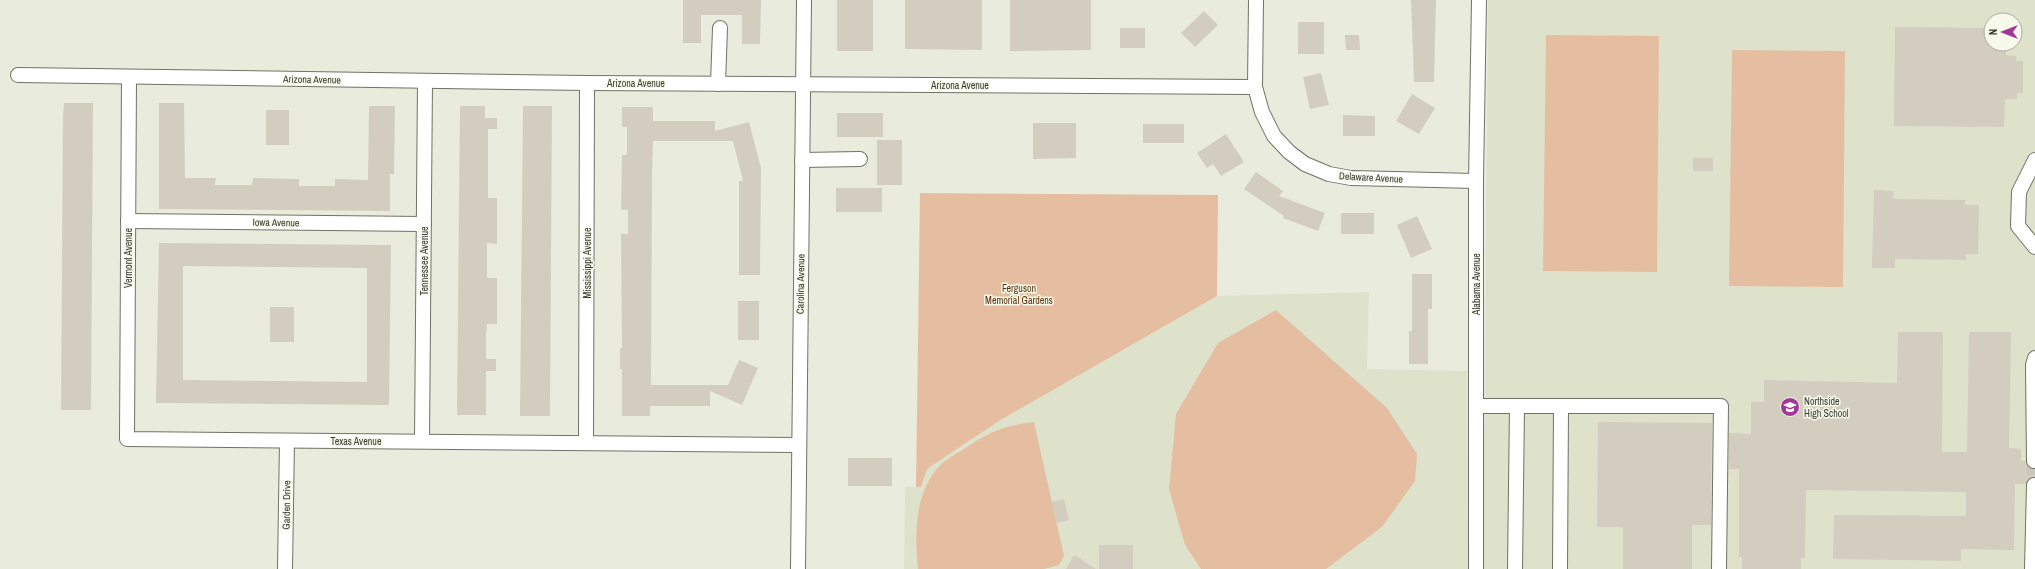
<svg xmlns="http://www.w3.org/2000/svg" width="2035" height="569" viewBox="0 0 2035 569" font-family="'Archivo Narrow',sans-serif">
<style>
.built{fill:#dee2cb;fill-rule:evenodd}
.green{fill:#e5bea1}
.building{fill:#d3cdbf;fill-rule:evenodd}
.lines{fill:none;stroke-linecap:round;stroke-linejoin:round}
.minor-tunnel{stroke:#c6c8bb;stroke-width:14;stroke-dasharray:14 7;stroke-linecap:butt}
.minor-casing{stroke:#707265;stroke-width:16}
.minor{stroke:#fff;stroke-width:14}
.labels{text-anchor:middle;stroke-width:3;stroke-linejoin:round;paint-order:stroke}
.street-label{font-size:10px;fill:#383933;stroke:#f7faea}
.park-label{font-size:10px;fill:#573211;stroke:#f7faea}
.poi-label{font-size:10px;fill:#383933;stroke:#f7faea;text-anchor:start}
</style>
<rect width="100%" height="100%" fill="#e9ecdd"/>
<g class="built">
<path d="M1488,0h547v569h-552zM1991,20h24v24h-24z"/>
<path d="M1369,292l-2,77 100,2 1,198h-564l1,-82h16l6,-18 72,-48 218,-125z"/>
</g>
<g class="green">
<path d="M1546,35l113,1 -2,236 -114,-1z"/>
<path d="M1732,50l113,1 -2,236 -114,-1z"/>
<path d="M920,193l298,2 -1,101 -218,125 -72,48 -6,18h-5z"/>
<path d="M1276,310l111,98 30,46 -2,27 -33,46 -56,42h-125l-16,-24 -16,-56 7,-75 42,-71z"/>
<path d="M1034,422l30,134 -5,9 -15,4h-126c-3,-32 -4,-70 17,-98 7,-10 19,-16 29,-22 26,-18 39,-23 70,-27z"/>
</g>
<g class="building">
<path d="M683,0h78l-1,44h-18v-29h-41v28h-18z"/>
<rect x="837" y="0" width="36" height="51"/>
<path d="M905,0h77v50l-77,-1z"/>
<path d="M1010,0h81v50l-81,1z"/>
<path d="M1411,0h25l-2,82h-20z"/>
<path d="M1204,11l14,14 -23,22 -14,-14z"/>
<rect x="1298" y="22" width="26" height="32"/>
<path d="M1895,27l96,1v16h15v11l10,1v5h7v32h-6v6h-12l-1,28 -110,-1z"/>
<rect x="1120" y="28" width="25" height="20"/>
<path d="M1345,35h14l1,15h-14z"/>
<path d="M1321,73l8,32 -19,4 -7,-32z"/>
<path d="M1412,94l23,14 -16,26 -23,-13z"/>
<path d="M64,103h29l-2,307h-30l2,-294z"/>
<path d="M159,103h25l1,75h31l-1,7h37l1,-7 46,1v7h36v-7l33,1 1,-74h26l-1,68h-4v37l-231,-2z"/>
<path d="M460,106h25v12h12v11h-9v69h9v46l-10,-1v35h10v46h-10l-1,11v24h10v12h-10v44h-29z"/>
<path d="M523,106h29l-2,310h-30z"/>
<path d="M622,107h31v14h62v10l34,-9 12,46 -1,107h-21v-94h4l-10,-40h-80l-1,35 -1,209h77l11,-25 19,8 -16,37 -32,-14v15h-60v10h-28v-47h-2v-21h2l-1,-114h7v-24h-7l1,-55h5v-28h-5z"/>
<rect x="266" y="110" width="23" height="35"/>
<rect x="837" y="113" width="46" height="24"/>
<path d="M1343,115l32,1v20h-32z"/>
<path d="M1033,123h43v35l-43,1z"/>
<rect x="1143" y="124" width="41" height="19"/>
<path d="M1226,134l18,28 -23,14 -8,-12 -6,4 -10,-15z"/>
<rect x="877" y="140" width="25" height="45"/>
<rect x="1693" y="158" width="20" height="13"/>
<path d="M1256,172l27,19 -4,5 46,17 -7,18 -35,-13 1,-2 -40,-27z"/>
<rect x="836" y="188" width="46" height="24"/>
<path d="M1874,190l20,1 -1,8 72,1v5h14l-1,49h-12v6l-71,-1v9h-23z"/>
<rect x="1341" y="213" width="33" height="21"/>
<path d="M1417,216l15,33 -21,9 -14,-33z"/>
<path d="M159,243l232,2 -2,160 -233,-2zM183,266l184,2v114l-184,-2z"/>
<path d="M1412,274h20v35h-4v55h-19v-33h3z"/>
<rect x="738" y="301" width="21" height="39"/>
<rect x="270" y="307" width="24" height="35"/>
<path d="M1898,332h45l-1,120h25l2,-120h42l-2,116 12,1v12h5l4,7 5,1v8l-5,1 -4,6h-11l-1,66 -53,-1v12l-128,-2 1,-44 132,1v-24l-160,-2 -1,68h-4v11h-59v-12h-3v-88h-10v-36l22,1v-32h13v-22l133,3z"/>
<path d="M1598,422l114,1 -1,102h-19v44h-69v-42h-26z"/>
<rect x="848" y="458" width="44" height="28"/>
<path d="M1064,499l5,21 -12,3 -5,-21z"/>
<rect x="1099" y="545" width="34" height="24"/>
<path d="M1074,555l22,14h-30z"/>
</g>
<g class="lines">
<path class="minor-tunnel" d="M2034,461v24"/>
<defs>
<g id="minor">
<path d="M1256,0l-1,87 7,25 12,24 15,16 16,12 24,10 22,4 125,3"/>
<path d="M18,75l569,8 668,4"/>
<path d="M129,77l-2,362 672,6"/>
<path d="M718,84l2,-56"/>
<path d="M802,160l58,-1"/>
<path d="M2035,160l-16,32 -1,34 17,21"/>
<path d="M128,221l296,3"/>
<path d="M1476,406h245l-2,163"/>
<path d="M422,441l3,-360"/>
<path d="M586,443l1,-360"/>
<path d="M2034,461l-1,-96 2,-7"/>
<path d="M285,569l2,-128"/>
<path d="M798,569l6,-569"/>
<path d="M1476,569v-388l3,-181"/>
<path d="M1515,569l2,-163"/>
<path d="M1560,569l1,-163"/>
<path d="M2032,569l2,-84"/>
</g>
</defs>
<use href="#minor" class="minor-casing"/>
<use href="#minor" class="minor"/>
</g>
<defs>
<symbol id="school-disc" viewBox="-11 -11 22 22"><circle r="9.5" fill="#a33797" stroke="#f7faea"/><path d="M0-5L7-2L0 1L-7-2ZM-4 1L0 2.5L4 1V4Q0 6-4 4Z" fill="#fff"/></symbol>
</defs>
<g fill-rule="evenodd">
<use href="#school-disc" x="1779" y="396" width="22" height="22"/>
</g>
<g class="labels">
<g class="street-label">
<text transform="translate(312 79) rotate(1)" y="4">Arizona Avenue</text>
<text x="636" y="87">Arizona Avenue</text>
<text x="960" y="89">Arizona Avenue</text>
<text transform="translate(1371 177) rotate(3)" y="4">Delaware Avenue</text>
<text transform="translate(276 222) rotate(1)" y="4">Iowa Avenue</text>
<text transform="translate(128 258) rotate(-90)" y="4">Vermont Avenue</text>
<text transform="translate(424 261) rotate(-90)" y="4">Tennessee Avenue</text>
<text transform="translate(587 263) rotate(-90)" y="4">Mississippi Avenue</text>
<text transform="translate(800 284) rotate(-89)" y="4">Carolina Avenue</text>
<text transform="translate(1476 284) rotate(-90)" y="4">Alabama Avenue</text>
<text x="356" y="445">Texas Avenue</text>
<text transform="translate(286 505) rotate(-89)" y="4">Garden Drive</text>
</g>
<g class="park-label">
<text x="1019" y="292">Ferguson<tspan x="1019" dy="12">Memorial Gardens</tspan></text>
</g>
<g class="poi-label">
<text x="1804" y="405">Northside<tspan x="1804" dy="12">High School</tspan></text>
</g>
</g>
<g transform="translate(2003 32) rotate(270)"><circle r="19" fill="#f7faea" stroke="#abada1"/>
<path d="M0-3L7 15L0 10L-7 15Z" fill="#a33797"/>
<text y="-6" font-size="11" font-weight="bold" text-anchor="middle" fill="#383933">N</text>
</g>
</svg>
